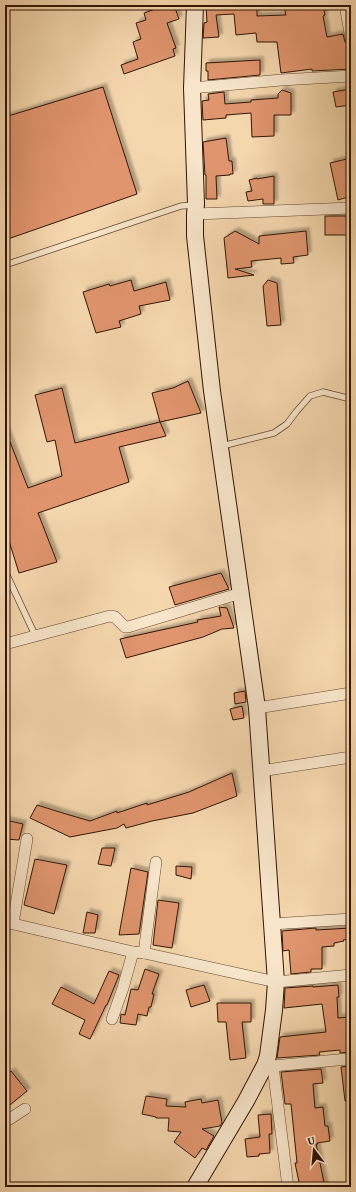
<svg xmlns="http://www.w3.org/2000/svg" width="356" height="1192" viewBox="0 0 356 1192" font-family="'Gentium Book Plus',serif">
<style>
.building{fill:#e0956e;stroke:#311502;filter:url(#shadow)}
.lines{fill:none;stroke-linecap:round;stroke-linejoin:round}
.lane-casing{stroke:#62462d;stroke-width:7}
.street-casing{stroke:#62462d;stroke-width:12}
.secondary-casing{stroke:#311502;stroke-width:18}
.lane{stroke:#f8e5ca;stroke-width:5.5}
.street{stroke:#f8e5ca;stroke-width:11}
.secondary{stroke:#f8e5ca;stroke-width:16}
</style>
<defs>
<filter id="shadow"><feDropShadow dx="3.5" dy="-3.5" stdDeviation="1" flood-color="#0004"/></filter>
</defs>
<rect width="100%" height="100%" fill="#f5d7ae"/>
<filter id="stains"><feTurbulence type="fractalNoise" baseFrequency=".005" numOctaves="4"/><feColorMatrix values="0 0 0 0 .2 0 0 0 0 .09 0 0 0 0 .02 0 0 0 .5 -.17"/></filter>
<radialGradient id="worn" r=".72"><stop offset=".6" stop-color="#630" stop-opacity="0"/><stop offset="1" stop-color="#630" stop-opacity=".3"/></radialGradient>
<g class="building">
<path d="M157,5h17l5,14 -12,4 9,25 -3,1 2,7 -51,18 -3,-9 17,-6 -5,-17 8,-3 -5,-16 10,-3 -2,-7 14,-5z"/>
<path d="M206,5h51v11l29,-1 -2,-8 11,-2h28l2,10 -2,1 4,21 16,-3 2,8 4,3 2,8 -3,1 3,15 -39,2v-2l-31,4 -4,-31h-20l-1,-9 -20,2 -2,-21 -18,1 3,22 -16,1 1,-15 3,-1z"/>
<path d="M260,60v15l-52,5v-9h-2v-8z"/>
<path d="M103,87l34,107 -132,46v-123z"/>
<path d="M351,89v16l-15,2 -3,-15z"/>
<path d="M282,90l9,3v22h-17v21l-22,1 -1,-24 -25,2v3l-23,2 -1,-19 7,-1 -1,-6 16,-2 1,12 26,-2v-2l27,-2v-4z"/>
<path d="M226,138l3,23h3l1,13h-3v1l-14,1 1,23h-11v-24h-1l-2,-33z"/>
<path d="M351,158v38l-13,4 -8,-37z"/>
<path d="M274,176v28h-11v-5l-15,2 -2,-9 6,-1 -3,-11 8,-2v1z"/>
<rect x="325" y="216" width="26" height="19"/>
<path d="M235,231l24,13v-8l47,-5 2,24 -15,2 1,6 -13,1v-6l-30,3 1,6 -17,2 19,6 -26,3 -4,-40z"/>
<path d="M131,280l3,11 32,-9 4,18 -31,6 2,8 -22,7 2,6 -25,6 -13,-41 26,-8 1,2z"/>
<path d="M268,280l9,3 4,42 -14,1 -4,-40z"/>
<path d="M188,381l13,32 -41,9 -8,-29 21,-5z"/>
<path d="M62,388l13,55 85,-21 6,14 -47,11 10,35 -91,31 19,49 -38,11 -10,-32 -4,1v-113l23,59 34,-12 -7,-36 -8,2 -12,-47z"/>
<path d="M221,573l8,16 -54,16 -6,-18z"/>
<path d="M219,607l8,1 7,20 -12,1 -19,8 -77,21 -6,-19 78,-17 -1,-2 24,-4z"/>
<path d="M245,691l1,11 -11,2 -1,-11z"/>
<path d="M242,706l2,12 -11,2 -3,-11z"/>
<path d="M232,773l5,23 -44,17 -41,8 -26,7 -2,-4 -7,4 -47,9 -40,-19 7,-13 29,9 24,7 27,-10v2l30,-10v2l42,-13z"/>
<path d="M5,820l18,4 -4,16 -14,-1z"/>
<path d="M102,848h13l-4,18 -13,-2z"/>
<path d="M35,859l32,6 -13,49 -30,-9z"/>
<path d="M176,866l16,1 -1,12 -15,-4z"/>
<path d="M131,868l17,4 -9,62 -20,1z"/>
<path d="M158,900l21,3 -7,45 -19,-3z"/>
<path d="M87,912l11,3 -3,18h-12z"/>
<path d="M316,928v2l35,-2v11l-8,1 1,1 -10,2v3l-12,1v22h-11v3l-20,2 -2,-24 -6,1 -1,-20z"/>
<path d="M145,969l14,5 -7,20h2l-3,13h-2l-2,9 -9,-2 -2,11 -16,-2 1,-9 4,1 6,-26 7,1z"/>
<path d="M109,971l10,4 -12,30h-1l-16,34 -11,-5 6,-14 -33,-16 9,-17 33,17z"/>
<path d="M204,985l6,16 -19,6 -5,-17z"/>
<path d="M338,985l1,12h-2l1,21 13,-1v35l-11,1v-3l-21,2 1,3 -43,3 3,-21 46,-5 -4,-28 -38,4 1,-20 28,-2v1z"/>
<path d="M217,1003h34v19h-9l4,36 -16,2 -4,-38h-8z"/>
<path d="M351,1066v34l-6,1 -4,-34z"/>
<path d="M321,1069l2,14 -10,1 2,24 8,-1 2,19h3l2,15 -13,2 1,1h-2l9,43h-25l-5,-24h2l-6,-59h-6l-4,-32z"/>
<path d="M11,1071l16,20 -22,18v-33z"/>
<path d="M146,1096l21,3 -1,7 20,1 -1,-5 16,-3 1,4 16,-3 4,23 -2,3 -18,3 12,7 -8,14 -4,-2 -7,10 -21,-16 7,-10 -13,-1 1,-13h-13v-1l-14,-3z"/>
<path d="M271,1114l1,20h-3l1,19 -11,1v2l-12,1 -2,-18 15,-2 -2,-22z"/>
</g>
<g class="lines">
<defs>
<g id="lane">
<path d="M5,265l176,-59 14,-1"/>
<path d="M222,446l52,-13 13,-9 9,-12 14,-16 13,-4 28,7"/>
<path d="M5,571l30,64"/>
</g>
<g id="street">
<path d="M345,5l6,33"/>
<path d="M192,88l89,-8 70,-4"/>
<path d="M195,214l156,-6"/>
<path d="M5,644l105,-28 5,1 10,10h3l113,-34"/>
<path d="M257,708l94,-15"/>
<path d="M261,771l90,-14"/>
<path d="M5,922l128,30 11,1 132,29 75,-7"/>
<path d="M13,923l14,-84"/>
<path d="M272,924l79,-5"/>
<path d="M144,953l12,-91"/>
<path d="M112,1019l11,-31 10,-36"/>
<path d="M265,1065l8,1 75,-7h3"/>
<path d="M273,1066l15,121"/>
<path d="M5,1122l20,-13"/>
</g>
<path id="secondary" d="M195,5l-3,83 4,116 -1,10v22l17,155 45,317 15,216 4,58 -2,28 -6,46 -3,9 -19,36 -51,86"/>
</defs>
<use href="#lane" class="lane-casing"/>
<use href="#street" class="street-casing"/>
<use href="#secondary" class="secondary-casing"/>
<use href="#lane" class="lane"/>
<use href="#street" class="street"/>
<use href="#secondary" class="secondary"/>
</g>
<rect width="356" height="1192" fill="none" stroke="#f5d7ae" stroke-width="20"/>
<rect x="6" y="6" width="344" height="1180" fill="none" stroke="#311502" stroke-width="2"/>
<rect x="10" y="10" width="336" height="1172" fill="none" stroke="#311502"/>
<g transform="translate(314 1150) rotate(344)" stroke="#f8e5ca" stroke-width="3" paint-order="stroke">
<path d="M0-3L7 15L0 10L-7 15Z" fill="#311502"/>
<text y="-6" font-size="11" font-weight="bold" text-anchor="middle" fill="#311502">U</text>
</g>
<rect width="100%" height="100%" filter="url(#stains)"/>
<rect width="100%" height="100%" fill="url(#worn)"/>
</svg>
